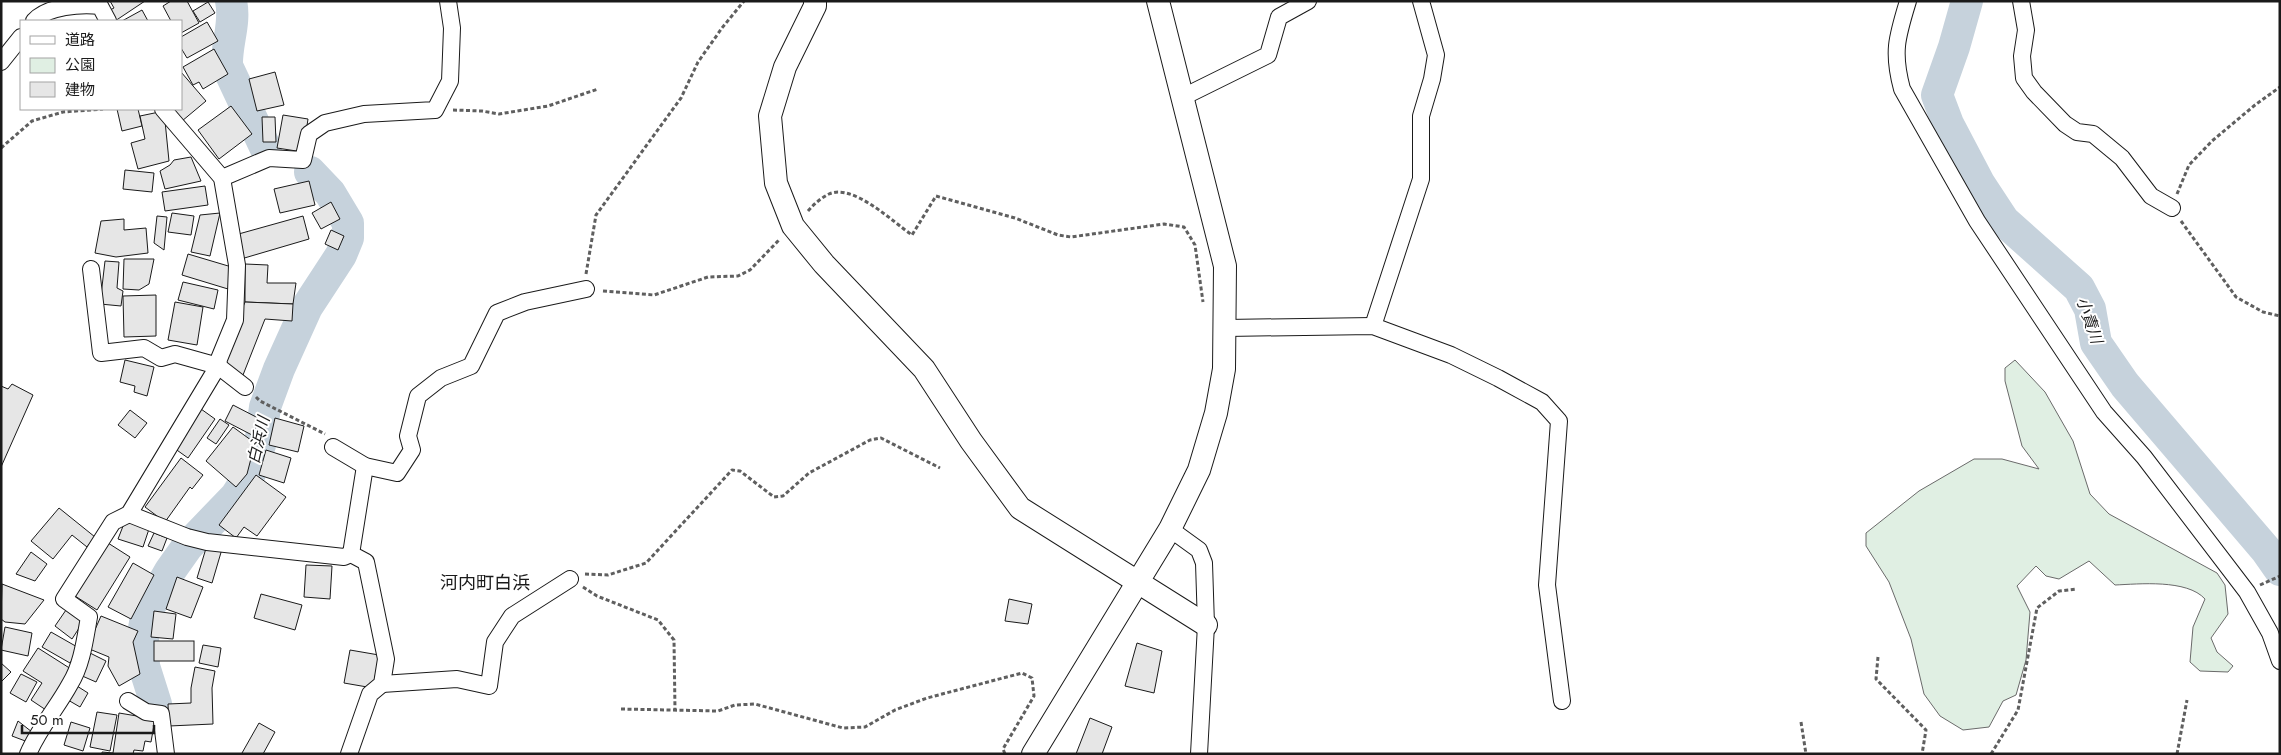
<svg xmlns="http://www.w3.org/2000/svg" width="2281" height="755" viewBox="0 0 2281 755" font-family="Jost,'Noto Sans JP',sans-serif">
<style>
.green{fill:#e0efe3;stroke:#6a6a6a}
.lines{fill:none;stroke-linecap:round;stroke-linejoin:round}
.river{stroke:#c6d2dc;stroke-width:32}
.building{fill:#e6e6e6;stroke:#1a1a1a}
.street-casing{stroke:#1a1a1a;stroke-width:18}
.secondary-casing{stroke:#1a1a1a;stroke-width:24}
.path{stroke:#5f5f5f;stroke-width:3;stroke-dasharray:4 2.5;stroke-linecap:butt}
.street{stroke:#fff;stroke-width:16}
.secondary{stroke:#fff;stroke-width:22}
.labels{text-anchor:middle;stroke-width:4;stroke-linejoin:round;paint-order:stroke}
.water-label{font-size:16px;font-style:italic;fill:#1a1a1a;stroke:#fff}
.quarter-label{font-size:18px;fill:#1a1a1a;stroke:#fff}
</style>
<rect width="100%" height="100%" fill="#fff"/>
<path class="green" d="M2015,360l30,32 28,49 17,53 19,20 108,59 8,12 3,29 -17,24 6,14 16,14 -5,6 -28,-1 -10,-9 3,-35 12,-28c-18,-20 -66,-15 -90,-14l-26,-24 -30,18 -13,-3 -10,-10 -19,20 13,26 -4,48 -10,35 -13,6 -14,26 -26,3 -23,-14 -16,-22 -13,-55 -22,-57 -23,-36v-13l53,-42 55,-32h28l37,10 -17,-23 -17,-65v-13z"/>
<g class="lines">
<g class="river">
<path d="M231,1c5,22 -5,43 -4,65l39,83"/>
<path d="M1967,1l-13,46 -17,48 11,29 31,59 25,38 75,67 11,21 6,34 29,42 141,165 14,20"/>
<path d="M156,704l-12,-38 -1,-31 4,-24 23,-40 17,-24 49,-51 13,-20 11,-31 5,-38 14,-38 28,-62 34,-52 7,-17v-15l-18,-30 -20,-21"/>
</g>
</g>
<g class="building">
<path d="M110,1h35l-30,20 -7,-10 6,-3z"/>
<path d="M171,1h16l12,22 -18,10v-12h-10l-8,-15z"/>
<path d="M208,2l7,11 -15,9 -7,-11z"/>
<path d="M142,10l6,11h-26z"/>
<path d="M207,22l11,19 -31,17 -6,-10v-11z"/>
<path d="M214,49l14,25 -25,15 -4,-7 -6,3 -10,-18z"/>
<path d="M181,72l25,29 -24,20 -11,-12h10z"/>
<path d="M275,72l9,33 -27,6 -8,-32z"/>
<path d="M231,106l21,28 -33,25 -21,-29z"/>
<path d="M117,109h21l4,17 -20,5z"/>
<path d="M164,111l5,50 -31,8 -7,-26 14,-4 -5,-23z"/>
<path d="M283,115l25,4 -5,33 -26,-4z"/>
<path d="M262,117h13l1,25h-13z"/>
<path d="M191,157l10,24 -36,8 -5,-18 10,-6 4,-5z"/>
<path d="M125,170l29,3 -2,19 -29,-3z"/>
<path d="M309,181l6,24 -35,8 -6,-24z"/>
<path d="M205,186l3,19 -43,6 -3,-19z"/>
<path d="M331,202l9,17 -19,10 -9,-16z"/>
<path d="M172,213l22,3 -3,19 -23,-3z"/>
<path d="M220,213l-10,43 -19,-4 9,-37z"/>
<path d="M157,216l10,1 -3,33 -10,-7z"/>
<path d="M303,216l6,23 -68,20 -6,-24z"/>
<path d="M124,219v11l22,-2 2,25 -32,4 -21,-4 6,-32z"/>
<path d="M331,230l13,6 -6,14 -13,-6z"/>
<path d="M188,254l47,14 -7,21 -46,-14z"/>
<path d="M124,259h30l-5,25 -10,6 -16,-1z"/>
<path d="M105,261l14,1 -2,26 6,3 -2,15 -21,-2z"/>
<path d="M245,264l23,1 -1,18h29l-3,21 -48,-2z"/>
<path d="M183,282l35,8 -4,19 -36,-9z"/>
<path d="M156,295v41l-32,1 -1,-41z"/>
<path d="M175,302l28,5 -6,38 -29,-5z"/>
<path d="M245,302l48,2 -1,17 -27,-2 -22,56 -24,-10z"/>
<path d="M125,360l29,7 -7,29 -13,-4 1,-6 -15,-4z"/>
<path d="M12,384l21,11 -32,72v-81l7,3z"/>
<path d="M233,405l27,14 -8,16 -27,-14z"/>
<path d="M201,409l14,10 -27,39 -14,-10z"/>
<path d="M130,410l17,13 -12,15 -17,-13z"/>
<path d="M275,418l29,8 -6,26 -29,-7z"/>
<path d="M220,419l9,6 -13,19 -9,-6z"/>
<path d="M233,427l22,16 -8,31 -11,13 -30,-26z"/>
<path d="M266,450l25,8 -7,25 -25,-8z"/>
<path d="M181,458l22,17 -11,14 -2,-2 -25,35 -20,-15z"/>
<path d="M256,475l30,22 -29,39 -13,-9 -8,11 -17,-13z"/>
<path d="M59,508l36,29 -8,10 -15,-12 -19,24 -22,-18z"/>
<path d="M125,521l24,8 -6,18 -25,-8z"/>
<path d="M154,533l13,5 -5,13 -14,-5z"/>
<path d="M108,543l22,14 -33,53 -22,-14z"/>
<path d="M207,545l15,4 -10,34 -15,-5z"/>
<path d="M31,552l16,12 -12,17 -19,-7z"/>
<path d="M133,563l21,12 -23,44 -23,-12z"/>
<path d="M306,565l26,1 -2,33 -26,-2z"/>
<path d="M177,577l26,10 -12,31 -25,-9z"/>
<path d="M2,584l42,16 -19,24 -20,-2 -4,-3z"/>
<path d="M261,594l41,11 -7,25 -41,-12z"/>
<path d="M1009,599l23,5 -4,20 -23,-3z"/>
<path d="M66,610l17,12 -11,17 -17,-13z"/>
<path d="M154,611l22,3 -3,25 -22,-2z"/>
<path d="M101,616l37,15 -5,11 7,32 -21,12 -11,-20 1,-9 -22,-9z"/>
<path d="M5,627l27,6 -4,23 -27,-6z"/>
<path d="M51,632l28,16 -9,15 -28,-16z"/>
<rect x="154" y="641" width="40" height="20"/>
<path d="M1137,643l25,8 -8,42 -29,-7z"/>
<path d="M203,645l18,3 -3,19 -19,-4z"/>
<path d="M38,648l33,21 -22,43 -18,-12 11,-17 -19,-12z"/>
<path d="M350,650l29,5 -6,33 -29,-5z"/>
<path d="M90,653l16,8 -10,21 -16,-7z"/>
<path d="M1,663l10,9 -10,10z"/>
<path d="M195,667l20,4 -3,17 1,36 -44,2 -1,-22 23,-1v-15z"/>
<path d="M21,674l16,8 -11,20 -16,-9z"/>
<path d="M77,686l11,7 -8,14 -12,-7z"/>
<path d="M97,712l20,3 -7,36 -20,-4z"/>
<path d="M119,713l36,6 -4,23 -6,-1 -2,10 -9,-1 -1,4h-31v-2l11,1z"/>
<path d="M1090,718l22,9 -10,27h-26z"/>
<path d="M18,721l14,11 -4,10 -16,-6z"/>
<path d="M71,722l19,6 -7,23 -19,-6z"/>
<path d="M259,723l16,9 -12,22h-19l-2,-1z"/>
</g>
<g class="lines">
<defs>
<g id="street">
<path d="M1908,1c-11,36 -16,51 -6,88l75,132 127,191 40,45 103,135 23,41 10,28"/>
<path d="M2021,1l5,29 -4,26 2,22 10,14 31,32 12,8 16,2 29,24 29,38 21,12"/>
<path d="M34,21c13,-15 47,-17 66,-15l8,15"/>
<path d="M1,62l20,-25"/>
<path d="M1183,97l85,-42 11,-38 29,-16"/>
<path d="M222,178l47,-20 34,2 6,-26 16,-11 39,-9 71,-4 15,-29 2,-53 -4,-27"/>
<path d="M91,269l10,84 43,-5 17,10 14,-4 43,12 27,21"/>
<path d="M1373,326l48,-147v-63l11,-37 4,-24 -15,-54"/>
<path d="M1226,328l147,-2 78,29 47,23 44,24 17,19 -12,164 15,116"/>
<path d="M333,447l32,19 32,7 15,-23 -4,-14 10,-40 23,-18 30,-12 26,-53 28,-11 61,-13"/>
<path d="M129,514l58,23 20,5 137,15 7,-3"/>
<path d="M1170,529l29,21 5,13 2,62 -7,129"/>
<path d="M382,684l75,-5 32,7 6,-44 17,-26 58,-37"/>
<path d="M128,701l18,11 15,2 5,40"/>
<path d="M28,754c11,-26 29,-46 42,-70 12,-19 15,-45 19,-67l-25,-18 49,-77 16,-8 89,-148 1,-7 16,-39 2,-55 -15,-87 -59,-69"/>
<path d="M349,754l21,-60 12,-10 4,-25 -20,-97 -15,-8 14,-88"/>
</g>
<g id="secondary">
<path d="M815,1v5l-30,61 -15,49 6,67 17,43 31,38 100,105 47,72 49,67 186,117"/>
<path d="M1033,754l137,-225 29,-59 17,-57 8,-44 1,-103 -67,-265"/>
</g>
</defs>
<use href="#street" class="street-casing"/>
<use href="#secondary" class="secondary-casing"/>
<g class="path">
<path d="M453,110l29,1 17,3 49,-8 50,-17"/>
<path d="M1,148l31,-27 31,-9 40,-3"/>
<path d="M2177,194l12,-29 23,-24 43,-36 25,-18"/>
<path d="M808,211c6,-7 13,-13 21,-17 24,-11 64,28 83,41l24,-39 79,22 43,17 13,2 93,-13 20,3 11,18 8,57"/>
<path d="M2181,221l55,76 27,15 17,4"/>
<path d="M586,274l10,-59 85,-117 17,-36 24,-34 22,-27"/>
<path d="M603,291l51,4 54,-18 30,-1 12,-6 29,-30"/>
<path d="M256,397l4,4 65,33"/>
<path d="M585,574l23,1 38,-12 86,-93 8,1 34,26 9,-1 26,-23 61,-33 11,-2 59,30"/>
<path d="M2260,585l20,-9"/>
<path d="M583,587l14,9 61,24 16,20 1,70"/>
<path d="M1878,657l-2,22 50,51 -4,24"/>
<path d="M621,709l97,2 17,-6 20,-1 88,24 22,-1 30,-17 32,-12 95,-25 10,5 2,18 -31,53 2,5"/>
<path d="M1801,722l5,32"/>
<path d="M1991,754l27,-44 19,-102 22,-17 18,-2"/>
<path d="M2177,754l10,-54"/>
</g>
<use href="#street" class="street"/>
<use href="#secondary" class="secondary"/>
</g>
<g class="labels">
<g class="water-label">
<text transform="translate(2090 320) rotate(71)" y="6">小責川</text>
<text transform="translate(258 440) rotate(-77)" y="6">白浜川</text>
</g>
<g class="quarter-label">
<text x="485" y="589">河内町白浜</text>
</g>
</g>
<rect width="2281" height="755" fill="none" stroke="#1a1a1a" stroke-width="5"/>
<rect x="20" y="20" width="162" height="90" fill="#ffffff" stroke="#a3a3a3"/>
<rect x="30" y="36" width="25" height="8" fill="#ffffff" stroke="#a3a3a3"/>
<text x="65" y="45" font-size="15" fill="#1a1a1a">道路</text>
<rect x="30" y="58" width="25" height="15" fill="#e0efe3" stroke="#a3a3a3"/>
<text x="65" y="70" font-size="15" fill="#1a1a1a">公園</text>
<rect x="30" y="82" width="25" height="15" fill="#e6e6e6" stroke="#a3a3a3"/>
<text x="65" y="95" font-size="15" fill="#1a1a1a">建物</text>
<path d="M22 725v8h132v-8" fill="none" stroke="#1a1a1a" stroke-width="2.5"/>
<text x="30" y="725" font-size="15" fill="#1a1a1a" stroke="#ffffff" stroke-width="4" paint-order="stroke">50 m</text>
</svg>
